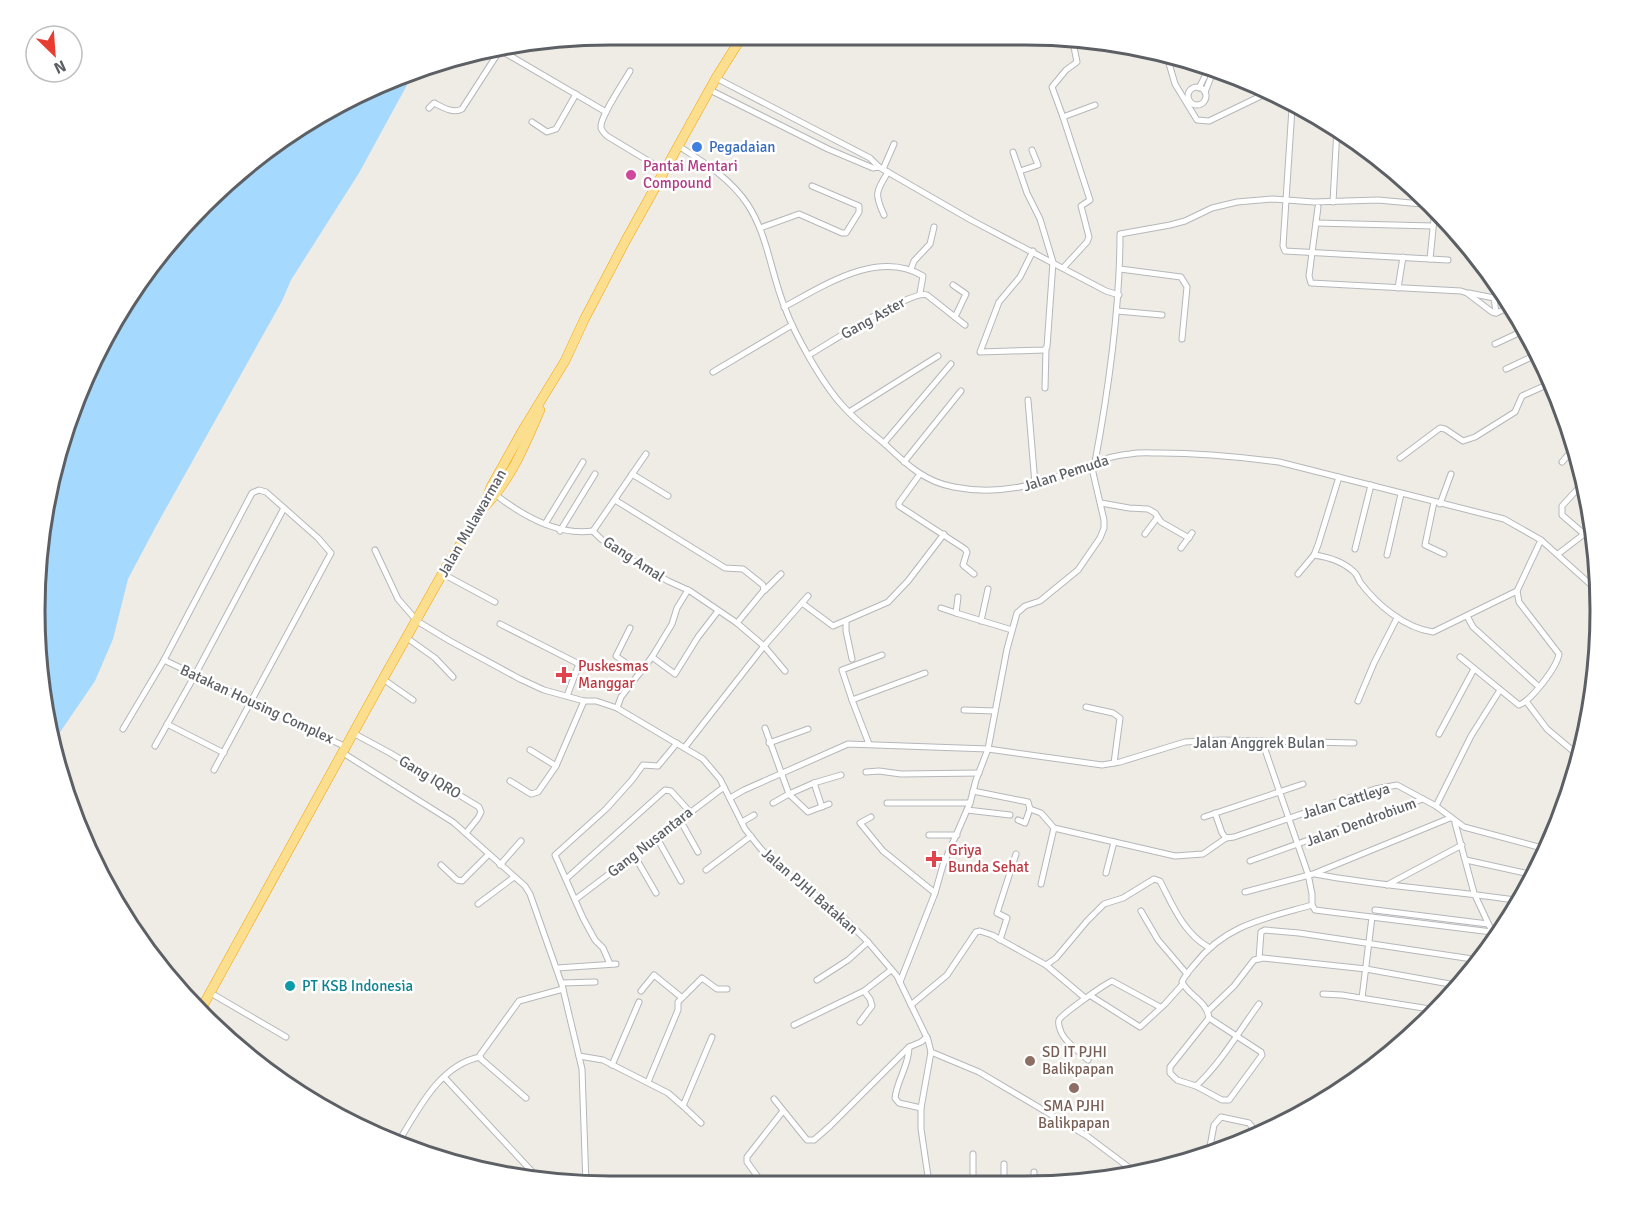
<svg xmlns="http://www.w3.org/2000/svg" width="1635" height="1221" viewBox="0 0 1635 1221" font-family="Signika,sans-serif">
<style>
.water{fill:#a5d9fe}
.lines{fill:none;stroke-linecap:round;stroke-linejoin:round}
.street-casing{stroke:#b5b7bb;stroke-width:7}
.highway-casing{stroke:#f2a302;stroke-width:10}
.street{stroke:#fff;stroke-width:5}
.highway{stroke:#fcdf8e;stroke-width:9}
.shop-dot{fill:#3f7fe0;stroke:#fff;stroke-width:2}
.hotel-dot{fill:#d1479c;stroke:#fff;stroke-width:2}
.health-dot{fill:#e0444e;stroke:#fff;stroke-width:2}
.culture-dot{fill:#0f9aa8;stroke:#fff;stroke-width:2}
.education-dot{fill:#8d6e63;stroke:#fff;stroke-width:2}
.labels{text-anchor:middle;stroke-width:5;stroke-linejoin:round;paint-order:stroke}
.shop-label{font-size:15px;fill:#366cbe;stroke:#fff;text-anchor:start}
.hotel-label{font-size:15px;fill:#b23c85;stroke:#fff;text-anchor:start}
.street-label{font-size:15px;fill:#5c6065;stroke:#fff}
.health-label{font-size:15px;fill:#be3a42;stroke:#fff;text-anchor:start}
.culture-label{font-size:15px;fill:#0d838f;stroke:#fff;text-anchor:start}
.education-label{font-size:15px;fill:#785e54;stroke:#fff;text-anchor:start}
.rim{fill:none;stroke:#5c6065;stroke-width:3}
</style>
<rect width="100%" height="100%" fill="#efece5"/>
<path class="water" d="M413,74l-54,99 -68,107 -9,21 -127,227 -27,51 -15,60 -18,42 -41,60 -18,-92 10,-151 48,-143 109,-152 119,-91z"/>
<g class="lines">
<defs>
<g id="street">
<path d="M1056,36l1,4"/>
<path d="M1166,53l9,31 22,36 12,1 54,-26"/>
<path d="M630,71c-6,11 -31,47 -29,57 1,3 4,6 6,8l58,35"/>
<path d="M716,78l154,80 9,9 92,53 135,71 13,4"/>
<circle cx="1197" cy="96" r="9"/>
<path d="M1199,88l9,-18"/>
<path d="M710,90l118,59 45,19 6,-1"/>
<path d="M1205,92l8,-20"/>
<path d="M429,108l5,-5c8,4 19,11 28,6l38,-59 106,62"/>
<path d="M1292,108l-9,138 2,5 163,9"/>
<path d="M1063,117l-11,-30 14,-17 11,-8 -5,-25"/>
<path d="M532,122l15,10 9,-3 20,-35"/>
<path d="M680,147c25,16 51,32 68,58 20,31 23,69 37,103 10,27 37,75 57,97 13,15 29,27 44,40 20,19 39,37 68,42 35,7 69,2 102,-10 24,-8 48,-21 74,-23 10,-2 21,-1 31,-1 40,0 79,4 118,9l225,57 37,21 58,52"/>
<path d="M1013,152l14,41 13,26 13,43 -6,85 -3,3 -64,2 19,-50 21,-25 13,-26"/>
<path d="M883,169l11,-25"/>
<path d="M1020,171l18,-6 -6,-15"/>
<path d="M1333,202l4,-74"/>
<path d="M1318,207l-9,69 2,7 150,8 6,2 25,19 4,1 15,-6"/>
<path d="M884,215c-10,-22 -8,-23 4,-43"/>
<path d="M1316,223l117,3"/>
<path d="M760,228l39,-14 43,19h4l13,-21v-6l-47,-20"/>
<path d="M1430,259l4,-40"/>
<path d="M1064,267l23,-25 2,-5 -8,-31 9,-6 -27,-83 32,-12"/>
<path d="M911,269l3,-8 16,-17 4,-17"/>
<path d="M1120,269l61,8 6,10 -5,52"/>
<path d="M953,285l13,9 -11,23"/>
<path d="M1398,288l5,-31"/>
<path d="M1469,293l25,5 2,15"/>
<path d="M1494,298l4,-12"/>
<path d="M784,307c41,-22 94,-58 139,-31l-3,17"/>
<path d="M1117,311l45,4"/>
<path d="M1495,344l30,-14"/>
<path d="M809,355c19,-11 103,-66 118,-60l38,30"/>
<path d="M1506,369l34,-16"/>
<path d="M713,372l79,-47"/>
<path d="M1045,388l1,-39"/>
<path d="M1028,400l7,84"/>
<path d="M849,412l89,-56"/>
<path d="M884,443l67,-79"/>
<path d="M1400,458l40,-30 5,1 18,12 12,-4 40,-25 7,-16 29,-13"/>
<path d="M904,462l57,-71"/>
<path d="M1095,462c14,-75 25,-152 25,-228l50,-9 15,-4 27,-13 25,-6 36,-3 41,3 64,-2 44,4"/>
<path d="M1562,462l13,-15"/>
<path d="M632,474l36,22"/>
<path d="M920,474l-21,29v3l66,43 2,3 -4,13 11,9"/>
<path d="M496,495c27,21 61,41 97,36"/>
<path d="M615,500l110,68 18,1 20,16 1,5 -27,33"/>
<path d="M1434,502l-9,43 19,9"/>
<path d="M1101,503l28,5 19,1 7,4 6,9 28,16"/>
<path d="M1440,504l11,-30"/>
<path d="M545,524l38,-62"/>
<path d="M560,531l35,-57"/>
<path d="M593,531l8,8 27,19 40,23 22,10 47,32 27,23 21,25"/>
<path d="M593,531l53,-77"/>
<path d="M1145,534l12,-16"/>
<path d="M1584,534l-22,-19v-9l22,-24"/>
<path d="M1181,548l11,-15"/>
<path d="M1355,549l16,-64"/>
<path d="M375,550l23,49 19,22 33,20 70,38 24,11 40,11h12l21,7 86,51 17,20 25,50 16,20 18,18 64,50 25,25 29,34 31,64 3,12 -10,56v21l8,54"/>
<path d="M1558,554l34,-26"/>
<path d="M1314,555c14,2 28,6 39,16 4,3 5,7 7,11 17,23 45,46 73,50l84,-41 24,-51"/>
<path d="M1387,555l14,-61"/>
<path d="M443,574l52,28"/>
<path d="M1298,574l16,-19 4,-10 21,-68"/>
<path d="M765,590l16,-16"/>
<path d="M958,597l-2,16 56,17"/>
<path d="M802,603l31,23 55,-24 20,-21 36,-47"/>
<path d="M941,608l15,5"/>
<path d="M1467,616l6,11 65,59"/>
<path d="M981,621l7,-32"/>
<path d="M846,622v9l6,28"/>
<path d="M500,624l79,40 -12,32"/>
<path d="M630,628l-14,28 24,17"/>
<path d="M407,638l28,20 18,19"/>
<path d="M652,657l23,17 23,-37 20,-26"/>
<path d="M1460,657l59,48c12,-4 38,-38 40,-51l-40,-52 -2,-11"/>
<path d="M383,679l30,21"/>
<path d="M852,700l-10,-30 40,-15"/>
<path d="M1358,701l16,-38 23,-45"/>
<path d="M1526,701l21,28 32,27"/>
<path d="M1086,707l27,6 7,5 -6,45"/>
<path d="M617,708l4,-11 31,-40 20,-33 5,-16 11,-18"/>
<path d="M964,710l31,1"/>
<path d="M167,724l57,29"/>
<path d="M765,728l24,66 25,-11 8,24"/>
<path d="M123,729l41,-69"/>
<path d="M353,733l37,20 89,54 2,5 -3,6 -12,15"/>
<path d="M1439,734l35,-65"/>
<path d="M1262,741l46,133 4,20v11"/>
<path d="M769,743l39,-14"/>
<path d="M869,744l-17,-44 73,-27"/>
<path d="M155,746l40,-71 89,-167"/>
<path d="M685,747l79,-101 44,-50"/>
<path d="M530,750l26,16"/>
<path d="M343,753l110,69 72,64 5,8 32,91 20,84 4,116"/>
<path d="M214,770l117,-217 -13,-15 -52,-46 -7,-2 -7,3 -88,167 182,87"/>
<path d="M866,772l13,-1 22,3 78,-1"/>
<path d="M510,781l21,13 7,-2 18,-26 28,-65"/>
<path d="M814,783l27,-8"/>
<path d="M973,791l55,11 2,7 11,4 13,15 121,28 28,-2 23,-16"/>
<path d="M730,798l14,-8 104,-46 140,5 114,16 18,-3 65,-20 37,-2 132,3"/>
<path d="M773,803l16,-9 19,18 21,-8"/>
<path d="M887,803h83"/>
<path d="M1436,806l35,-70 29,-46"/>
<path d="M967,810l43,5"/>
<path d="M1215,813l7,20 4,5"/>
<path d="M871,817l-11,6 23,28 52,42"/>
<path d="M1204,817l99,-33"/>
<path d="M680,820l18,32"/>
<path d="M1018,820l7,3 5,-14"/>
<path d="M742,822l12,-7"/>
<path d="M1455,823l19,70 21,45"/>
<path d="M929,835h28"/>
<path d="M657,838l24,43"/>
<path d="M1226,838l8,-1 141,-48 22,-4 39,21 28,21 82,22"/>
<path d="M634,855l22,38"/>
<path d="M1466,860l68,15"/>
<path d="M1250,861l173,-62"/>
<path d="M441,865l16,15 5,1 26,-26"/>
<path d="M500,865l21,-24"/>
<path d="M706,870l45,-34"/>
<path d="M1106,873l8,-31"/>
<path d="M1315,874c68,13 138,16 206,27"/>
<path d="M566,879l99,-89 6,1 19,21"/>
<path d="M1041,884l13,-56"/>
<path d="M1387,885l75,-40"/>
<path d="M1245,892l68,-18 137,-56"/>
<path d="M576,899l148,-112"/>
<path d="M478,904l36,-27"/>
<path d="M1312,905l3,5 177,22"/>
<path d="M1375,910l113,14"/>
<path d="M1141,911l17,29 29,34"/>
<path d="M1000,940l7,-22 -10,-5 19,-59"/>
<path d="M1259,959l2,-27 4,-2 34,3 180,27"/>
<path d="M610,964l-7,-16 -8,-8 -12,-22 -28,-63 51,-46 26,-29 11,-15 15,1 19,-23"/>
<path d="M1046,965l39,33"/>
<path d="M557,968l59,-4"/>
<path d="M817,980l31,-20 20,-18"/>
<path d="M900,982l35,-89 8,-28 27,-62 6,-23 12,-31 19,-100 10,-36 8,-7 15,-5 38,-31 22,-32 4,-10v-8l-13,-56"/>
<path d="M562,983l33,-1"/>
<path d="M641,991l13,-16 27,22"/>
<path d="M209,992l77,45"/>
<path d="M1323,994l19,1 94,15"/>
<path d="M1091,996l49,31 25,-23 17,-19"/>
<path d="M1362,998l10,-81"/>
<path d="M911,1005l36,-30 29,-43 4,-1 12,4 54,30 10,-7 31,-37 17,-17 19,-6 31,-19 6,2c13,25 23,51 48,66"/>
<path d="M1208,1011l26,-25 20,-26 9,-2 103,11 95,17"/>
<path d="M1209,1018c-2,-17 -20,-22 -27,-36 3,-7 8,-12 13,-18 31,-40 72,-46 117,-59"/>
<path d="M1209,1018l-39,49v6l7,7 19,6c25,-23 43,-55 63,-82"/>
<path d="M860,1022l12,-16 -2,-7 -6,-8"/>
<path d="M794,1025l70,-34 27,-21"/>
<path d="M909,1047c0,19 -12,33 -14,51l4,5 22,5"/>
<path d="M931,1052l48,20 108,64 48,36"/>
<path d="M579,1056l24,4 65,33 15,13 29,-69"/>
<path d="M1088,1060c-9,-9 -25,-19 -28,-31 -1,-3 -2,-7 -1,-9 3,-6 46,-36 53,-39l48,26"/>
<path d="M612,1065l27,-63"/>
<path d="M444,1077l94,101"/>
<path d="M648,1082l30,-72v-8l24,-24 15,11h10"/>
<path d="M1196,1086l26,14h7l33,-45 -1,-3 -52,-34"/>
<path d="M526,1098l-45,-39 -1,-4 39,-54 44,-12"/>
<path d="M774,1099l33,41h7l16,-14 79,-79 12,-5 6,-5"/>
<path d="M683,1106l18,17"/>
<path d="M399,1141c20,-33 41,-76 81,-84"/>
<path d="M1209,1152l5,-27 7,-8 28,6 3,4 -1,12"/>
<path d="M973,1154v28"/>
<path d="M1004,1164v18"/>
<path d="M1034,1182v-10"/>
<path d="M1064,1182v-4"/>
<path d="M763,1184l-16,-22v-5l36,-46"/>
</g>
<g id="highway">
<path d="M486,505c25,-26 40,-62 54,-95"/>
<path d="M200,1011l183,-332 62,-110 38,-61 8,-21 33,-59 41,-67 19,-41 42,-80 90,-162 27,-43"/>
</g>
</defs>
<use href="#street" class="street-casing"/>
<use href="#highway" class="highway-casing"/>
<use href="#street" class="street"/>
<use href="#highway" class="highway"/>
</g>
<circle class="shop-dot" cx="697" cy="147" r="6"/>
<circle class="hotel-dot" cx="631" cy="175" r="6"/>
<g class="health-dot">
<path d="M561 666h6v6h6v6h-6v6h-6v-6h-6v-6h6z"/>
<path d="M931 850h6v6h6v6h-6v6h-6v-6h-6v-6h6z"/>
</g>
<circle class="culture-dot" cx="290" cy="986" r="6"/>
<g class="education-dot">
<circle cx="1030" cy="1061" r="6"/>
<circle cx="1074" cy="1088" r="6"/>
</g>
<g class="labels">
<g class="shop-label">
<text x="709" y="152">Pegadaian</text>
</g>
<g class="hotel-label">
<text x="643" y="171">Pantai Mentari<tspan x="643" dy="17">Compound</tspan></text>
</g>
<g class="street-label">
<text transform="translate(873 318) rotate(-29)" y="5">Gang Aster</text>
<text transform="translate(1066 473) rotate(-18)" y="5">Jalan Pemuda</text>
<text transform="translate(472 523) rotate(-60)" y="5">Jalan Mulawarman</text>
<text transform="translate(634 559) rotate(33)" y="5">Gang Amal</text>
<text transform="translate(257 704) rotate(25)" y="5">Batakan Housing Complex</text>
<text x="1259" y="748">Jalan Anggrek Bulan</text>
<text transform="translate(430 777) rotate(31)" y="5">Gang IQRO</text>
<text transform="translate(1346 801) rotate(-17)" y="5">Jalan Cattleya</text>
<text transform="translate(1361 822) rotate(-20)" y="5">Jalan Dendrobium</text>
<text transform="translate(650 842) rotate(-38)" y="5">Gang Nusantara</text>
<text transform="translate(810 891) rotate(41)" y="5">Jalan PJHI Batakan</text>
</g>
<g class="health-label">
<text x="578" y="671">Puskesmas<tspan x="578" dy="17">Manggar</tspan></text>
<text x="948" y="855">Griya<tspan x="948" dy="17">Bunda Sehat</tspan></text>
</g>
<g class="culture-label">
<text x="302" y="991">PT KSB Indonesia</text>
</g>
<g class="education-label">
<text x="1042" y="1057">SD IT PJHI<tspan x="1042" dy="17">Balikpapan</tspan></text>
<text x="1074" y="1111" text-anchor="middle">SMA PJHI<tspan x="1074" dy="17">Balikpapan</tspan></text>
</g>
</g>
<path d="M0 0H1635V1221H0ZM610 45H1025A565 565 0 0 1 1590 610V611A565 565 0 0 1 1025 1176H610A565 565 0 0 1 45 611V610A565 565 0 0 1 610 45Z" fill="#fff" fill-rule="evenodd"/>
<path class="rim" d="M610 45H1025A565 565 0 0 1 1590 610V611A565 565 0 0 1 1025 1176H610A565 565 0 0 1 45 611V610A565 565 0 0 1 610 45Z"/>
<g transform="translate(54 54) rotate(155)"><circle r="28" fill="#ffffff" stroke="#bebfc1" stroke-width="1.5"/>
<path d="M0-4.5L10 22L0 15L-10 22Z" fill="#e83d31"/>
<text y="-9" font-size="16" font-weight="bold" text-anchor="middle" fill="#5c6065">N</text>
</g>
</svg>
